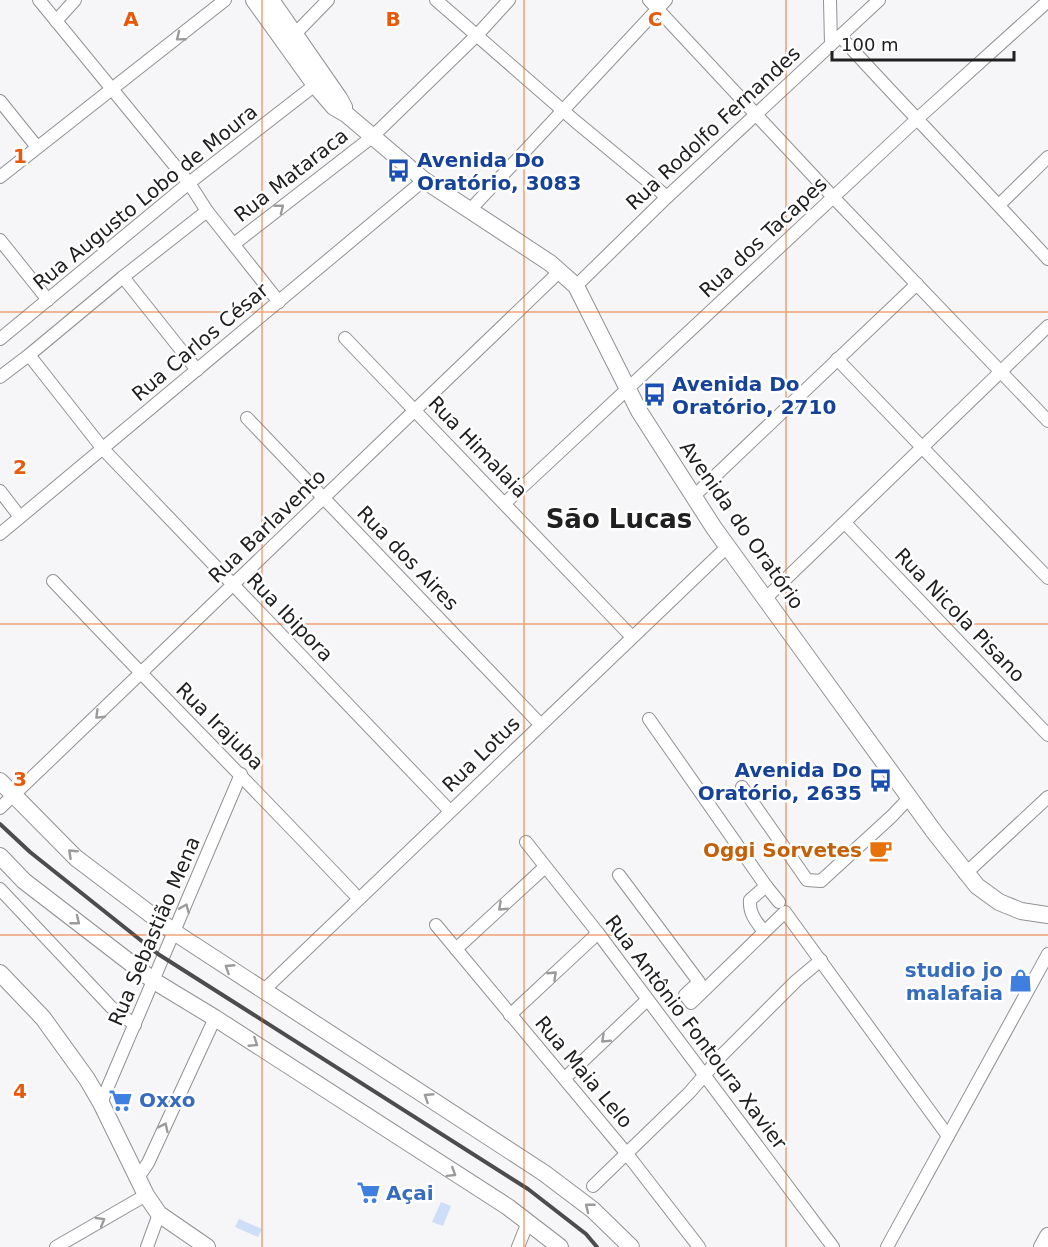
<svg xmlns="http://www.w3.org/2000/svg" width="1048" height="1247" viewBox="0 0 1048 1247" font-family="'DejaVu Sans',sans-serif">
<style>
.water{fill:#cfdef8}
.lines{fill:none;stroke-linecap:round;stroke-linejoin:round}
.minor-casing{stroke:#919093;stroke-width:14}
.major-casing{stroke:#919093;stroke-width:18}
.minor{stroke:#fff;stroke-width:12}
.major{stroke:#fff;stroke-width:16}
.rail{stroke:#4c4b4d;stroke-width:4}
.oneway{stroke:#9b9b9b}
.grid{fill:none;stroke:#e8590c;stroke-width:1.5;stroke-opacity:0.55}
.labels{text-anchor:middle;stroke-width:5;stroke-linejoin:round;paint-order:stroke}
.street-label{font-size:20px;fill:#202021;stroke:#fff}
.transit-label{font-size:20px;font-weight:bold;fill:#164399;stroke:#fff;text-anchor:start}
.food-label{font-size:20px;font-weight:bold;fill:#c56008;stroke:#fff;text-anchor:end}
.shop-label{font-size:20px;font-weight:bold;fill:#366cbe;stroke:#fff;text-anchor:start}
.district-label{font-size:26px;font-weight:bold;fill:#202021;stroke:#fff}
.grid-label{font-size:20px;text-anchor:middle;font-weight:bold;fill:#e8590c;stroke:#fff;stroke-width:5;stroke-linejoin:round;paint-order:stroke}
</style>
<rect width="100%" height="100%" fill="#f6f5f7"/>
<g class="water">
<path d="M441,1202l10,4 -8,20 -11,-4z"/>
<path d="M239,1219l23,10 -4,8 -23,-10z"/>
</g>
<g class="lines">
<defs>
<g id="minor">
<path d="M39,0l150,183 18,28 72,91"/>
<path d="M436,0l139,121 92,76"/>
<path d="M649,0l184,197 215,224"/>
<path d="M830,0l1,44"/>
<path d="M56,21l19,-21"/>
<path d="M840,36c68,75 140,148 208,223"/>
<path d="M291,38l37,-38"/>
<path d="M0,101l37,46"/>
<path d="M0,177l225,-177"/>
<path d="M999,205l49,-48"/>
<path d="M469,211l197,-211"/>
<path d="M0,240l48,60"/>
<path d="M234,244l138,-107 106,-103 31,-34"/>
<path d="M123,277l74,93"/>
<path d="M576,286l91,-89 212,-197"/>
<path d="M345,338l287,299"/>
<path d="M0,339l189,-156 126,-98"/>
<path d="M29,355l74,94 347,362"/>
<path d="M837,359l211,219"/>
<path d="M0,377l29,-22 94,-78 84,-66"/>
<path d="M247,418l293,306"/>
<path d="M0,491l20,26"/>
<path d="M694,496l223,-212"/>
<path d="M505,503l411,-383 132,-119"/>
<path d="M845,523l203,212"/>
<path d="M0,534l424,-354"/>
<path d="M53,581c101,107 205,211 306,318"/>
<path d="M766,598l282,-272"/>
<path d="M649,719l117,167"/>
<path d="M742,787l65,93 14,1 71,-65 17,-18"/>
<path d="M0,808l560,-537"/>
<path d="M526,842l72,91 235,314"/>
<path d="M965,874l83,-77"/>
<path d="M619,875l80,107 -14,13 6,8 94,-91 163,224"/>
<path d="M0,889l111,118 24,18"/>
<path d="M436,925l191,229 72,93"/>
<path d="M764,932c-8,-11 -15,-18 -14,-32l16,-14 13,16"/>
<path d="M456,949l89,-82"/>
<path d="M264,990l463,-443"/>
<path d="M510,1015l88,-82"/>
<path d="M565,1078l82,-78"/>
<path d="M101,1103l140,-329"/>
<path d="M137,1179l11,-16 67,-145"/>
<path d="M593,1186l96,-93 33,-38 74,-74 25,-21"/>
<path d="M56,1247l90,-52"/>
<path d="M147,1247l12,-33"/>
<path d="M518,1247l10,-25"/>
<path d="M887,1247l161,-293"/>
</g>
<g id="major">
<path d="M254,0l61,85 19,22 12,7 78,66 126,83 26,23 63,125 75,117 221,305 42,53 22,16 22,9 27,4"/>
<path d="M271,0l68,98 5,9"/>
<path d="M0,781l76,77 98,74 370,241 49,37 38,37"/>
<path d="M0,856l24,25 130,100 61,37 293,189 52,40"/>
<path d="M0,973l43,45 44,61 14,24 45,92 13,19 48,33"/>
<path d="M1042,1247l6,-11"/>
</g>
</defs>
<use href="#minor" class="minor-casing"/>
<use href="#major" class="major-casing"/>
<use href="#minor" class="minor"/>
<use href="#major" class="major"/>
<path class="rail" d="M0,824l30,28 128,102 370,235 58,45 11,13"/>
</g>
<defs><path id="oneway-chevron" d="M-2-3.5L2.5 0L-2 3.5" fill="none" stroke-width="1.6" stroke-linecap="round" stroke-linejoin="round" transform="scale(1.5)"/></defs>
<g class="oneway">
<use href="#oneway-chevron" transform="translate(180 37) rotate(141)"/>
<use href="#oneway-chevron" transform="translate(280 208) rotate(-38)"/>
<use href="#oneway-chevron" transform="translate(99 715) rotate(136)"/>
<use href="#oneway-chevron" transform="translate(72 853) rotate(-137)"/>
<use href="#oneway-chevron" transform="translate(502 907) rotate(137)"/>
<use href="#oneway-chevron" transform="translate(185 908) rotate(-67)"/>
<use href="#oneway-chevron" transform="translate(76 921) rotate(38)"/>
<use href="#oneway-chevron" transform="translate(229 968) rotate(-147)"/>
<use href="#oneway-chevron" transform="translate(553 975) rotate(-43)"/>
<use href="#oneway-chevron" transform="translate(605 1039) rotate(137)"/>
<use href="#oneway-chevron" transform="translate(254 1043) rotate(33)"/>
<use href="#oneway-chevron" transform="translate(428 1097) rotate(-147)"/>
<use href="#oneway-chevron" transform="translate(164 1127) rotate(-65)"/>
<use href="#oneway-chevron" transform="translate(452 1173) rotate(32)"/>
<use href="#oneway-chevron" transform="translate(589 1207) rotate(-141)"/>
<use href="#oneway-chevron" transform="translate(101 1221) rotate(-30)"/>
</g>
<path class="grid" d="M262,0v1247M524,0v1247M786,0v1247M0,312h1048M0,624h1048M0,935h1048"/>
<defs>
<symbol id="bus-bare" viewBox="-9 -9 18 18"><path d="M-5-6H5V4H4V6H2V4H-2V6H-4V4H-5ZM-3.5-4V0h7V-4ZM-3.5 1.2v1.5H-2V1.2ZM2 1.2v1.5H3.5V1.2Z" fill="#1a4fb4" stroke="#fff" stroke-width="2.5" paint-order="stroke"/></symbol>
<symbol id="cafe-bare" viewBox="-9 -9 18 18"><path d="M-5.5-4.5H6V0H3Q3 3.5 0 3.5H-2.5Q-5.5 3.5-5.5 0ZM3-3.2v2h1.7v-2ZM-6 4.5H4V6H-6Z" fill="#e8710a" stroke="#fff" stroke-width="2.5" paint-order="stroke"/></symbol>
<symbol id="shop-bare" viewBox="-9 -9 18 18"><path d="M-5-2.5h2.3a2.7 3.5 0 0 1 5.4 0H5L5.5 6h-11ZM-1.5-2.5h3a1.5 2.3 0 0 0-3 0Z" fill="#3f7fe0" stroke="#fff" stroke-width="2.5" paint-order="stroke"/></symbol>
<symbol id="supermarket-bare" viewBox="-9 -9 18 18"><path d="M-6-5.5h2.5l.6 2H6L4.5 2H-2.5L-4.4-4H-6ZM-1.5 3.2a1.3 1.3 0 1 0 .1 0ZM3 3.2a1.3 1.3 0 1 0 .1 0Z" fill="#3f7fe0" stroke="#fff" stroke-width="2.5" paint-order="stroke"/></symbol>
</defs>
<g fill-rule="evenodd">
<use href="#bus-bare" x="382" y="154" width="33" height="33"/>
<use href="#bus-bare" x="638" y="378" width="33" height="33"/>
<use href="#bus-bare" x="864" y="764" width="33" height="33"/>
<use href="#cafe-bare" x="864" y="834" width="33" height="33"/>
<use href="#shop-bare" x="1004" y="964" width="33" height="33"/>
<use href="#supermarket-bare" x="104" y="1084" width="33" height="33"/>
<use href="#supermarket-bare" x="352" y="1176" width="33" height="33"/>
</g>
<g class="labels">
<g class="street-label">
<text transform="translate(713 128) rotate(-43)" y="7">Rua Rodolfo Fernandes</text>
<text transform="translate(291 175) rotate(-38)" y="7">Rua Mataraca</text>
<text transform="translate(145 197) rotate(-39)" y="7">Rua Augusto Lobo de Moura</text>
<text transform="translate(763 237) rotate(-43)" y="7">Rua dos Tacapes</text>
<text transform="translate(200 342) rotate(-40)" y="7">Rua Carlos César</text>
<text transform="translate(478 447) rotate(46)" y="7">Rua Himalaia</text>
<text transform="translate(742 525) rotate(55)" y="7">Avenida do Oratório</text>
<text transform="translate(267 526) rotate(-44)" y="7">Rua Barlavento</text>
<text transform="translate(408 558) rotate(46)" y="7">Rua dos Aires</text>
<text transform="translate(960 615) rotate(46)" y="7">Rua Nicola Pisano</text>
<text transform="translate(290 617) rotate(46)" y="7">Rua Ibipora</text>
<text transform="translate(220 726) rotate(45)" y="7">Rua Irajuba</text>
<text transform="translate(481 754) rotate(-44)" y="7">Rua Lotus</text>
<text transform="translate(154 931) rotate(-67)" y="7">Rua Sebastião Mena</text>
<text transform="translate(696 1032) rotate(53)" y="7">Rua Antônio Fontoura Xavier</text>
<text transform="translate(584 1072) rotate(50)" y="7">Rua Maia Lelo</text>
</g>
<g class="transit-label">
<text x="417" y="167">Avenida Do<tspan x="417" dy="23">Oratório, 3083</tspan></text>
<text x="672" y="391">Avenida Do<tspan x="672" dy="23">Oratório, 2710</tspan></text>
<text x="862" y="777" text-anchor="end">Avenida Do<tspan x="862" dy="23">Oratório, 2635</tspan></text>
</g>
<g class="food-label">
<text x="862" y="857">Oggi Sorvetes</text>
</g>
<g class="shop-label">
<text x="1003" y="977" text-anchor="end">studio jo<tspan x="1003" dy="23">malafaia</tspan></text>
<text x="139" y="1107">Oxxo</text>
<text x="386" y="1200">Açai</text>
</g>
<g class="district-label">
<text x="619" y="528">São Lucas</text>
</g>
</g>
<g class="grid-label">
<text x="131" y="26">A</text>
<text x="393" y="26">B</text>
<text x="655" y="26">C</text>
<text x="20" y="163">1</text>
<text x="20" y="474">2</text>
<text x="20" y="786">3</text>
<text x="20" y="1098">4</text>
</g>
<path d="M832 51v9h182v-9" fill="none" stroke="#202021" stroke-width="3"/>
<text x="841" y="51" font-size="18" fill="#202021" stroke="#ffffff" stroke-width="4.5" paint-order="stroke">100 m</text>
</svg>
